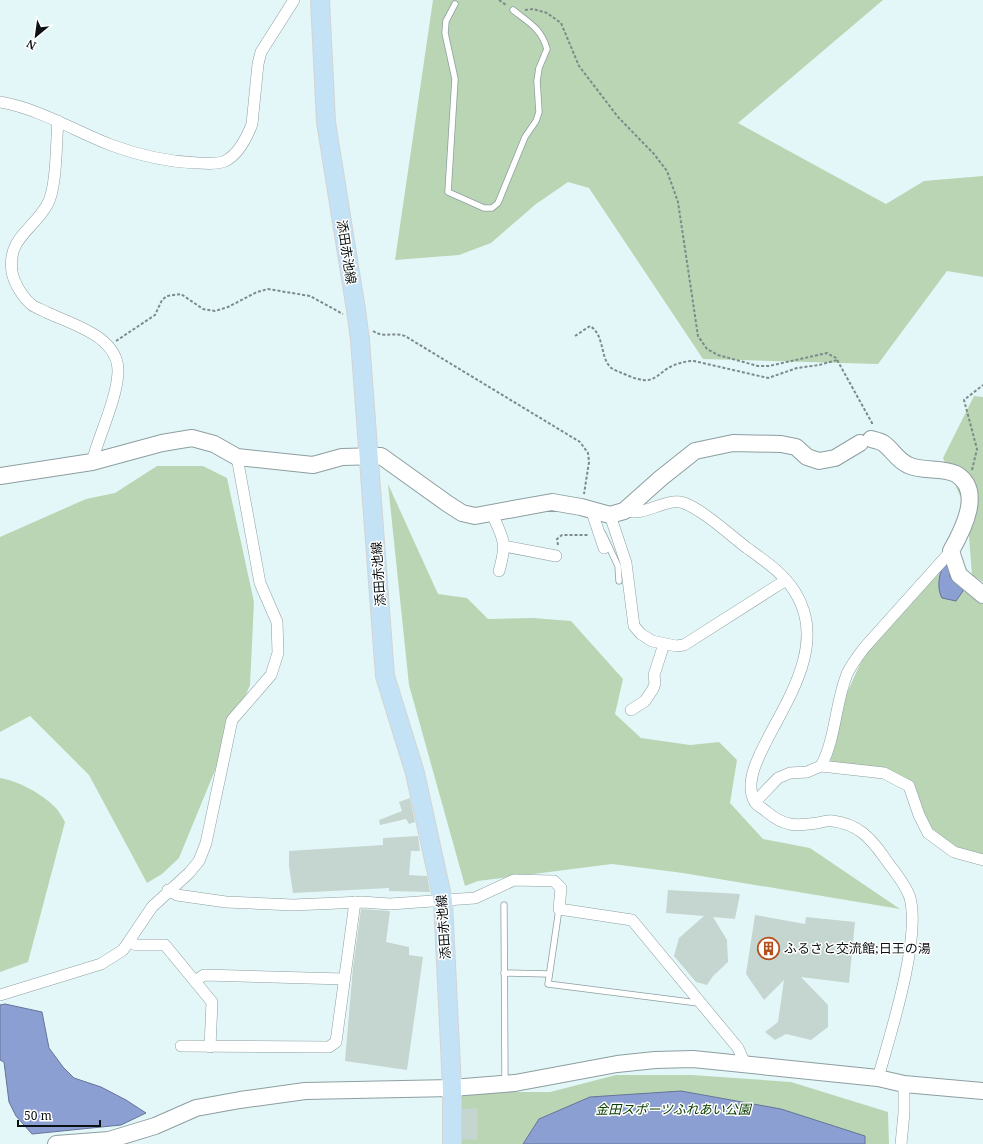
<svg xmlns="http://www.w3.org/2000/svg" width="983" height="1144" viewBox="0 0 983 1144" font-family="'Noto Serif','Noto Sans JP',serif">
<style>
.green{fill:#bad5b4}
.water{fill:#8b9fd2;stroke:#657498}
.building{fill:#c5d5cf}
.lines{fill:none;stroke-linecap:round;stroke-linejoin:round}
.lane-casing{stroke:#8d9ea0;stroke-width:7}
.street-casing{stroke:#8d9ea0;stroke-width:12}
.secondary-casing{stroke:#8d9ea0;stroke-width:18}
.primary-casing{stroke:#d3d4d4;stroke-width:20}
.path{stroke:#7d8a8b;stroke-width:2;stroke-dasharray:3 2;stroke-linecap:butt}
.lane{stroke:#fff;stroke-width:5.5}
.street{stroke:#fff;stroke-width:11}
.secondary{stroke:#fff;stroke-width:16}
.primary{stroke:#c4e2f5;stroke-width:18}
.primary-bridge-casing{stroke:#d3d4d4;stroke-width:20;stroke-linecap:butt}
.primary-bridge{stroke:#c4e2f5;stroke-width:18}
.labels{text-anchor:middle;stroke-width:3;stroke-linejoin:round;paint-order:stroke}
.street-label{font-size:13px;fill:#0b1112;stroke:#fff}
.poi-label{font-size:13px;fill:#0b1112;stroke:#fff;text-anchor:start}
.park-label{font-size:13px;font-style:italic;fill:#0a4000;stroke:#fff}
</style>
<rect width="100%" height="100%" fill="#e4f7f8"/>
<g class="green">
<path d="M433,0h450l-145,123 148,81 38,-23 59,-5v101l-36,-6 -69,93 -175,-5 -114,-171 -21,-6 -32,22 -45,39 -32,12 -64,5z"/>
<path d="M974,396l9,1v185l-11,-7 -5,-64 -24,-53z"/>
<path d="M157,466h46l24,12 27,124 -4,83 -71,173 -17,16 -15,9 -58,-108 -59,-59 -30,16v-195l86,-38 29,-6z"/>
<path d="M388,484l50,110 29,4 21,21 45,-1 38,3 52,58 -8,35 26,24 49,7 29,-3 18,18 -7,43 33,36 47,9 90,61 -217,-36 -71,-9 -134,17 -13,5 -56,-201z"/>
<path d="M947,559l36,36v265l-55,-27 -19,-47 -79,-24 17,-69 18,-40z"/>
<path d="M0,778c18,3 41,15 55,29 4,4 7,10 10,15l-37,140 -28,10z"/>
<path d="M616,1075h76l99,7 97,30 1,32h-431l2,-52h90z"/>
</g>
<g class="water">
<path d="M947,561l6,10 -4,4 3,5 11,8v3l-7,10 -14,-3c-6,-10 -3,-29 5,-37z"/>
<path d="M5,1004l37,8 7,36 14,19 11,11 27,9 25,13 20,13 -25,12 -89,9 -16,-18 -7,-14 -5,-40 -4,-2v-55z"/>
<path d="M681,1091l100,18 84,27v8h-342l16,-25 51,-22z"/>
</g>
<g class="building">
<path d="M410,798l5,24 -6,2 -3,-5 -26,6 -1,-5 23,-9 -3,-9z"/>
<path d="M418,836l2,15h-9l-2,24 18,1 3,16 -41,-1v-3l-96,5 -4,-27v-15l94,-6v-7z"/>
<path d="M668,890l72,4 -5,25 -22,-2 14,23 1,22 -15,14 -6,9 -11,-3 -22,-26 5,-18 25,-22 -38,-3z"/>
<path d="M361,909l29,2 -4,31 23,5v8l14,2 -16,113 -62,-9 8,-94z"/>
<path d="M755,915l50,9 1,-7 49,5 -6,61 -48,-6 27,28v22l-17,13 -25,-6 -11,6 -10,-8 13,-10 6,-42 -20,20 -18,-26z"/>
<path d="M478,1108l-1,32 -15,-1v-30z"/>
</g>
<g class="lines">
<defs>
<g id="lane">
<path d="M455,4l-9,17 -1,12 10,46 -7,113 36,16h8l6,-5 27,-66 11,-16 3,-9 -2,-31 2,-13 8,-19c-6,-21 -18,-26 -34,-39"/>
<path d="M603,534l15,32 1,15"/>
<path d="M504,905l1,177"/>
<path d="M559,909l-11,75 150,19"/>
<path d="M504,973l45,1"/>
</g>
<g id="street">
<path d="M0,102c40,7 75,29 111,43 27,10 59,17 87,18 9,0 19,2 27,-2 13,-6 22,-24 27,-37l6,-60 3,-12 33,-52"/>
<path d="M58,121c-2,21 -1,68 -11,84 -14,25 -40,33 -35,67 2,11 11,26 20,33 4,3 11,5 16,8 26,12 71,24 70,59 -1,27 -19,63 -26,90"/>
<path d="M591,509l13,39"/>
<path d="M624,511c4,0 8,1 12,1 16,-1 32,-14 48,-9 19,7 46,32 63,45 18,13 36,25 48,44 49,77 -67,166 -40,210 2,4 9,7 12,10 18,15 29,14 50,11 5,-1 11,-3 16,-2 24,3 37,16 51,36 8,12 22,27 26,41 11,42 -20,137 -32,180"/>
<path d="M492,514c12,25 15,30 7,57"/>
<path d="M610,515l16,48 8,63 7,8 11,7 24,5 8,-1 102,-65"/>
<path d="M504,546l52,10"/>
<path d="M631,710l14,-9 8,-12 2,-6 -1,-8 10,-31"/>
<path d="M821,766c15,-28 14,-62 26,-92 4,-9 11,-18 17,-26l87,-97"/>
<path d="M755,802l23,-24 12,-5 17,-1 14,-6 63,7 25,13 10,29 9,18 26,19 29,8"/>
<path d="M168,890l9,5 49,7 67,3 69,-3 28,2 85,-6 39,-18 40,1 7,7 -2,21 73,11 106,128 8,18"/>
<path d="M130,942l6,3h29l47,57 -2,45"/>
<path d="M195,981l9,-6 140,4"/>
<path d="M0,995l101,-31 22,-14 29,-43 37,-34 10,-12 7,-18 26,-123 39,-45 7,-22 -1,-31 -17,-39 -23,-126"/>
<path d="M181,1046l148,1 7,-5 19,-140"/>
<path d="M901,1144l3,-31v-29"/>
</g>
<g id="secondary">
<path d="M871,439c4,1 9,2 12,4 9,6 14,17 25,22 14,7 34,2 48,9 27,16 8,54 -5,77l8,24 24,20"/>
<path d="M0,476l92,-14 70,-19 30,-5 22,6 23,13 76,8 29,-8 39,-1 67,48 14,9 13,3 77,-14 29,5 29,8 14,-4 37,-33 34,-27 38,-8 48,1 15,3 11,10 12,4 16,-3 25,-15"/>
<path d="M56,1144l53,-4 46,-14 41,-18 44,-8 65,-9 147,-3 63,-5 102,-19 38,-4 38,-1 185,19 26,6 79,7"/>
</g>
<g id="primary">
<path d="M320,0l6,122 30,188"/>
<path d="M360,340l25,336 30,97 28,128 9,187v56"/>
</g>
</defs>
<use href="#lane" class="lane-casing"/>
<use href="#street" class="street-casing"/>
<use href="#secondary" class="secondary-casing"/>
<use href="#primary" class="primary-casing"/>
<g class="path">
<path d="M499,0l7,5"/>
<path d="M525,10l8,-1 14,4 14,10 18,43 39,51 36,37 13,17 11,31 20,134 9,13 11,6 40,11h11l58,-13 9,5 36,65v3"/>
<path d="M373,331c10,7 21,1 32,5l175,106 8,11 1,9 -5,32"/>
<path d="M575,336l15,-10c17,10 8,39 27,45 8,3 17,8 26,9 11,2 19,-9 27,-13 8,-4 16,-6 24,-6l74,17 29,-10 22,-3 18,-5"/>
<path d="M116,341l39,-26 7,-15 5,-4 14,-2 22,15 12,2 13,-4 29,-15 11,-3 42,7 33,18"/>
<path d="M972,470l5,-21 -13,-49 19,-15"/>
<path d="M558,545l-1,-6 5,-4h27"/>
</g>
<use href="#lane" class="lane"/>
<use href="#street" class="street"/>
<use href="#secondary" class="secondary"/>
<use href="#primary" class="primary"/>
<defs>
<path id="primary-bridge" d="M356,310l4,30"/>
</defs>
<use href="#primary-bridge" class="primary-bridge-casing"/>
<use href="#primary-bridge" class="primary-bridge"/>
</g>
<defs>
<symbol id="building-ring" viewBox="-11 -11 22 22"><circle r="9.5" fill="#fff" stroke="#b5511c" stroke-width="1.5"/><path d="M-4-6H4V6H1V3H-1V6H-4ZM-2.5-4.3h1.7v1.8h-1.7ZM.8-4.3h1.7v1.8H.8ZM-2.5-1h1.7V.8h-1.7ZM.8-1h1.7V.8H.8Z" fill="#b5511c"/></symbol>
</defs>
<g fill-rule="evenodd">
<use href="#building-ring" x="756" y="936" width="25" height="25"/>
</g>
<g class="labels">
<g class="street-label">
<text transform="translate(347 252) rotate(81)" y="5">添田赤池線</text>
<text transform="translate(378 574) rotate(-94)" y="5">添田赤池線</text>
<text transform="translate(443 927) rotate(-94)" y="5">添田赤池線</text>
</g>
<g class="poi-label">
<text x="784" y="953">ふるさと交流館;日王の湯</text>
</g>
<g class="park-label">
<text x="673" y="1114">金田スポーツふれあい公園</text>
</g>
</g>
<g transform="translate(36 36) rotate(209)" stroke="#ffffff" stroke-width="3" paint-order="stroke">
<path d="M0-3L7 15L0 10L-7 15Z" fill="#0b1112"/>
<text y="-6" font-size="11" font-weight="bold" text-anchor="middle" fill="#0b1112">N</text>
</g>
<path d="M18 1120v6h82v-6" fill="none" stroke="#0b1112" stroke-width="2"/>
<text x="24" y="1120" font-size="12" fill="#0b1112" stroke="#ffffff" stroke-width="3" paint-order="stroke">50 m</text>
</svg>
